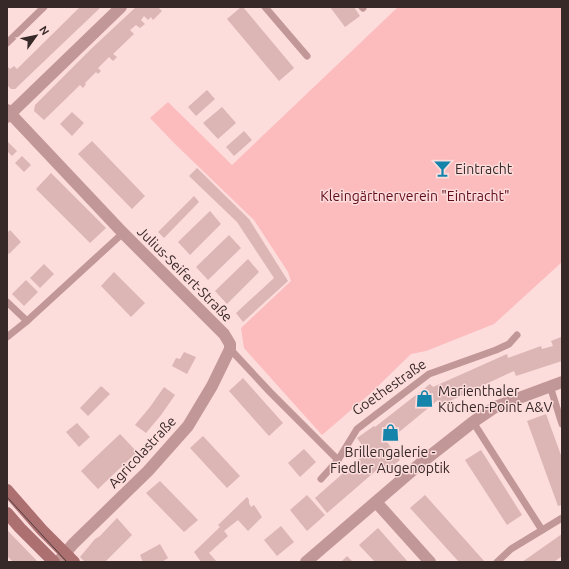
<svg xmlns="http://www.w3.org/2000/svg" width="569" height="569" viewBox="0 0 569 569" font-family="Ubuntu,sans-serif">
<style>
.green{fill:#fcbbbc}
.building{fill:#dcb5b5}
.lines{fill:none;stroke-linecap:round;stroke-linejoin:round}
.lane{stroke:#c29797;stroke-width:7}
.street{stroke:#c29797;stroke-width:12}
.secondary{stroke:#ad7071;stroke-width:12}
.tram{stroke:#4e3d3d;stroke-width:1}
.labels{text-anchor:middle;stroke-width:3;stroke-linejoin:round;paint-order:stroke}
.poi-label{font-size:14px;fill:#382929;stroke:#fddcdc;text-anchor:start}
.park-label{font-size:14px;fill:#600b1a;stroke:#fddcdc}
.street-label{font-size:14px;fill:#382929;stroke:#fddcdc}
</style>
<rect width="100%" height="100%" fill="#fddcdc"/>
<path class="green" d="M398,7h164v255l-68,62 -68,27 -15,3 -39,38 -50,43 -78,-87 -3,-20 50,-47 -3,-9 -34,-52 -79,-76 -25,-26 18,-16 64,63z"/>
<g class="building">
<path d="M80,7h21l-86,82h-4l-4,-4v-19l3,3 4,-3 3,3z"/>
<path d="M136,7h22l4,4 -9,9 -2,-3 -3,3 -4,-4 -3,4 4,4 -5,4 -4,-3 -6,5 4,4 -21,20 4,3 -4,4 -4,-4 -11,11 3,3 -3,3 -2,-2 -11,11 1,1 -3,4 -3,-3 -36,35 -10,-9 1,-6 56,-56z"/>
<path d="M241,7h2l51,61 -15,13 -52,-62z"/>
<path d="M330,7h24l6,9 -15,11z"/>
<path d="M207,90l8,9 -19,17 -8,-9z"/>
<path d="M222,107l14,16 -18,16 -15,-16z"/>
<path d="M72,112l12,11 -12,13 -12,-12z"/>
<path d="M244,131l8,9 -18,16 -8,-9z"/>
<path d="M92,141l53,55 -13,13 -54,-55z"/>
<path d="M8,142l9,9 -5,5 -5,-5z"/>
<path d="M22,156l9,9 -7,7 -9,-9z"/>
<path d="M197,168l52,51 39,62 -45,41 -7,-9 38,-35 -37,-56 -48,-46z"/>
<path d="M51,173l55,55 -16,15 -54,-54z"/>
<path d="M194,196l5,6 -35,36 -6,-6z"/>
<path d="M210,211l11,13 -31,31 -12,-13z"/>
<path d="M10,230l11,12 -12,12 -2,-2v-19z"/>
<path d="M229,235l12,13 -33,32 -12,-13z"/>
<path d="M248,259l11,13 -32,32 -12,-13z"/>
<path d="M44,264l10,10 -14,14 -10,-10z"/>
<path d="M114,272l31,31 -14,14 -30,-31z"/>
<path d="M26,280l12,12 -14,14 -12,-12z"/>
<path d="M561,337l1,24 -46,15 -2,-5 -73,34 -3,-5 -51,42 13,18 -17,13 -4,-5 -52,45 -12,-15 52,-46 -10,-14 17,-12 1,1 55,-43 3,3 74,-33 1,4 33,-12 1,3 11,-3 -2,-5z"/>
<path d="M184,352l12,5 -9,17 -15,-8 4,-8 4,1z"/>
<path d="M243,378l40,45 -14,13 -40,-45z"/>
<path d="M101,386l9,8 -22,22 -8,-8z"/>
<path d="M164,387l11,8 -14,20 -15,18 -11,-8 15,-18z"/>
<path d="M546,414l16,44v47l-4,1 -31,-85z"/>
<path d="M77,423l13,14 -11,10 -13,-15z"/>
<path d="M120,434l17,18 -39,37 -17,-18z"/>
<path d="M203,436l37,40 -13,12 -37,-40z"/>
<path d="M304,449l12,13 -16,15 -12,-14z"/>
<path d="M481,450l41,65 -15,10 -42,-65z"/>
<path d="M160,481l38,39 -14,12 -38,-39z"/>
<path d="M307,495l18,20 -18,16 -17,-21z"/>
<path d="M425,495l60,67h-26l-49,-54z"/>
<path d="M247,497l2,3v3l2,4 3,-2 8,12 -14,14 -10,-11 -14,11 4,5 -19,17 8,9h-16l-7,-10 26,-25 -2,-2z"/>
<path d="M117,518l15,17 -27,27h-20l-5,-5 15,-18 5,-3z"/>
<path d="M281,526l13,16 -17,14 -13,-16z"/>
<path d="M378,528l30,34h-33l-16,-17z"/>
<path d="M7,530l31,32h-25l-6,-6z"/>
<path d="M562,534v22l-8,6h-32z"/>
<path d="M160,544l8,14 -6,4h-19l-3,-7z"/>
<path d="M347,556l6,6h-12z"/>
</g>
<g class="lines">
<g class="lane">
<path d="M265,7l42,49"/>
<path d="M362,7l1,1"/>
<path d="M7,43l37,-36"/>
<path d="M7,302l20,19 96,-88"/>
<path d="M7,337l20,-16"/>
<path d="M230,349l40,43 68,68"/>
<path d="M550,386l12,38"/>
<path d="M473,422l69,108"/>
<path d="M321,479l17,-19 19,-31 72,-55 67,-24 13,-6 8,-9"/>
<path d="M497,562l14,-13 51,-31"/>
</g>
<g class="street">
<path d="M7,110l116,123 101,101 6,10v5l-18,37 -24,40 -40,45 -75,73 -15,18"/>
<path d="M7,117l114,-110"/>
<path d="M376,502l54,60"/>
<path d="M306,562l115,-99 52,-41 22,-15 67,-25"/>
</g>
<g class="secondary">
<path d="M7,490l35,40 32,32"/>
<path d="M7,513l13,15 34,34"/>
</g>
<path class="tram" d="M7,497l60,65"/>
</g>
<defs>
<symbol id="bar-bare" viewBox="-9 -9 18 18"><path d="M-6-5H6L.8 .8V4.5H3.5V6h-7V4.5H-.8V.8Z" fill="#1484ab" stroke="#fddcdc" stroke-width="2.5" paint-order="stroke"/></symbol>
<symbol id="shop-bare" viewBox="-9 -9 18 18"><path d="M-5-2.5h2.3a2.7 3.5 0 0 1 5.4 0H5L5.5 6h-11ZM-1.5-2.5h3a1.5 2.3 0 0 0-3 0Z" fill="#1484ab" stroke="#fddcdc" stroke-width="2.5" paint-order="stroke"/></symbol>
</defs>
<g fill-rule="evenodd">
<use href="#bar-bare" x="430" y="156" width="25" height="25"/>
<use href="#shop-bare" x="412" y="386" width="25" height="25"/>
<use href="#shop-bare" x="378" y="420" width="25" height="25"/>
</g>
<g class="labels">
<g class="poi-label">
<text x="455" y="174">Eintracht</text>
<text x="438" y="396">Marienthaler<tspan x="438" dy="16">Küchen-Point A&amp;V</tspan></text>
<text x="390" y="457" text-anchor="middle">Brillengalerie -<tspan x="390" dy="16">Fiedler Augenoptik</tspan></text>
</g>
<g class="park-label">
<text x="415" y="201">Kleingärtnerverein "Eintracht"</text>
</g>
<g class="street-label">
<text transform="translate(185 274) rotate(45)" y="5">Julius-Seifert-Straße</text>
<text transform="translate(389 387) rotate(-35)" y="5">Goethestraße</text>
<text transform="translate(142 452) rotate(-47)" y="5">Agricolastraße</text>
</g>
</g>
<rect width="569" height="569" fill="none" stroke="#382929" stroke-width="16"/>
<g transform="translate(36 36) rotate(57)" stroke="#fddcdc" stroke-width="3" paint-order="stroke">
<path d="M0-3L7 15L0 10L-7 15Z" fill="#382929"/>
<text y="-6" font-size="11" font-weight="bold" text-anchor="middle" fill="#382929">N</text>
</g>
</svg>
